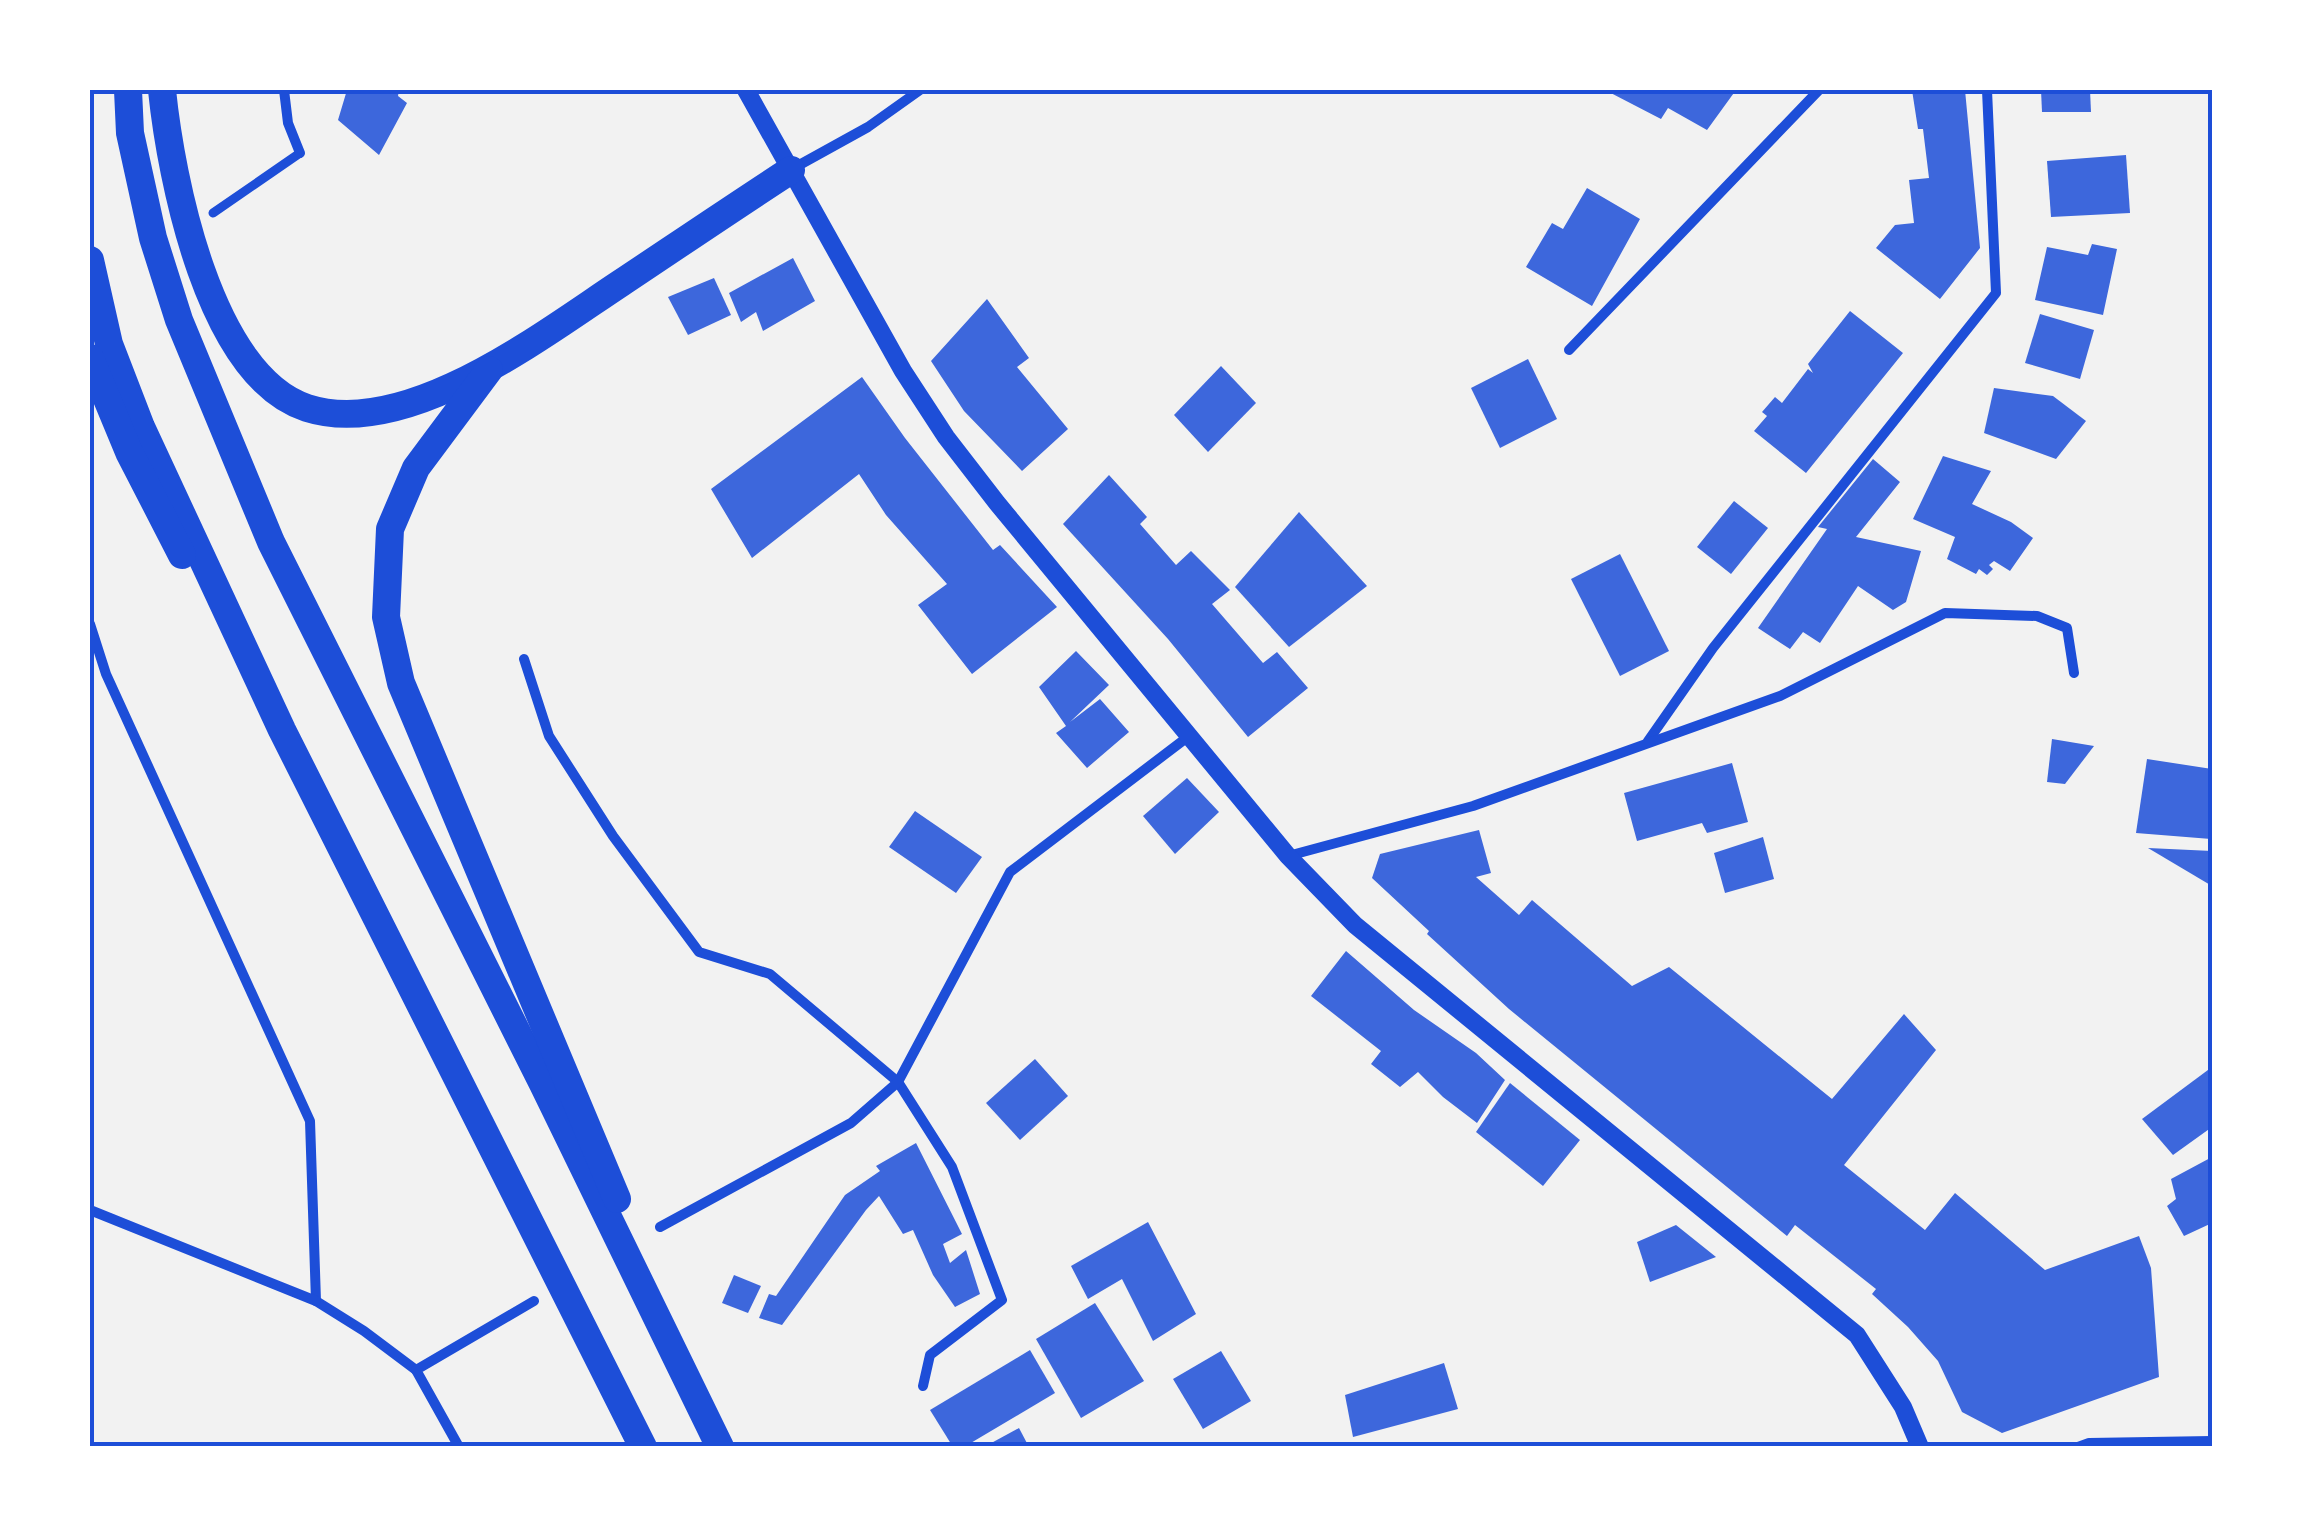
<svg xmlns="http://www.w3.org/2000/svg" width="2302" height="1537" viewBox="0 0 2302 1537" font-family="'Work Sans',sans-serif">
<style>
.building{fill:#3d67dc}
.lines{fill:none;stroke-linecap:round;stroke-linejoin:round}
.pedestrian{stroke:#1d4ed8;stroke-width:9}
.minor{stroke:#1d4ed8;stroke-width:10}
.tertiary{stroke:#1d4ed8;stroke-width:18}
.trunk{stroke:#1d4ed8;stroke-width:28}
.neatline{fill:none;stroke:#1d4ed8;stroke-width:4}
</style>
<rect width="100%" height="100%" fill="#f2f2f2"/>
<g class="building">
<path d="M347,90h52l-1,6 9,7 -28,52 -41,-35z"/>
<path d="M1605,90h131l-29,40 -39,-22 -7,11z"/>
<path d="M1912,90h53l15,158 -40,51 -64,-51 19,-23 19,-2 -5,-43 20,-2 -6,-49h-5z"/>
<path d="M2041,90h49l1,22h-49z"/>
<path d="M2126,155l4,58 -79,4 -4,-56z"/>
<path d="M1587,188l53,31 -48,87 -66,-39 26,-44 11,6z"/>
<path d="M2092,244l25,5 -14,66 -68,-15 12,-53 41,8z"/>
<path d="M793,258l22,43 -52,30 -7,-19 -15,10 -12,-29z"/>
<path d="M714,278l17,37 -43,20 -20,-38z"/>
<path d="M987,299l42,59 -12,9 51,62 -46,42 -58,-60 -33,-50z"/>
<path d="M1850,311l53,42 -97,120 -52,-42 13,-15 -5,-4 13,-15 7,6 26,-34 5,4 -5,-9z"/>
<path d="M2040,314l54,16 -14,49 -55,-16z"/>
<path d="M1528,359l29,60 -57,29 -29,-60z"/>
<path d="M1221,366l35,37 -48,49 -34,-37z"/>
<path d="M862,377l43,61 88,112 7,-5 57,62 -85,67 -54,-69 29,-21 -61,-69 -27,-41 -107,84 -41,-69z"/>
<path d="M1994,388l59,8 33,25 -30,38 -72,-26z"/>
<path d="M1943,456l48,15 -19,33 39,18 22,16 -23,33 -16,-10 -5,4 4,4 -6,6 -8,-6 -3,5 -29,-15 8,-22 -42,-18z"/>
<path d="M1873,459l27,23 -44,55 65,14 -15,51 -13,8 -35,-24 -38,57 -17,-11 -13,17 -32,-21 69,-99 -9,-2z"/>
<path d="M1109,475l38,42 -7,7 36,41 15,-14 39,39 -18,14 51,59 14,-11 31,36 -60,49 -80,-98 -105,-115z"/>
<path d="M1734,501l34,27 -37,46 -34,-27z"/>
<path d="M1299,512l68,74 -78,61 -54,-60z"/>
<path d="M1620,554l49,97 -49,25 -49,-97z"/>
<path d="M1076,651l33,34 -39,37 30,-23 29,33 -42,36 -31,-35 10,-7 -27,-39z"/>
<path d="M2052,739l42,7 -29,38 -18,-2z"/>
<path d="M2147,759l65,10 -1,70 -75,-6z"/>
<path d="M1732,763l16,59 -41,11 -5,-10 -65,18 -13,-48z"/>
<path d="M1187,778l32,34 -44,42 -32,-38z"/>
<path d="M915,811l67,46 -26,36 -67,-46z"/>
<path d="M1479,830l12,43 -15,4 43,38 13,-15 100,86 37,-19 163,132 72,-85 32,36 -92,115 81,65 30,-37 90,77 94,-34 12,32 8,109 -157,56 -40,-21 -24,-51 -30,-34 -36,-33 4,-5 -81,-64 -8,11 -278,-227 -82,-75 2,-3 -57,-53 8,-24z"/>
<path d="M1763,837l11,42 -49,14 -11,-40z"/>
<path d="M2148,848l64,3v35z"/>
<path d="M1346,951l68,59 62,43 29,27 -28,43 -34,-26 -25,-25 -18,15 -29,-23 10,-13 -70,-55z"/>
<path d="M1035,1059l33,37 -48,44 -34,-37z"/>
<path d="M2212,1067v60l-39,28 -31,-36z"/>
<path d="M1510,1083l70,57 -37,46 -67,-54z"/>
<path d="M916,1143l46,91 -19,10 7,19 16,-13 14,44 -25,13 -22,-32 -20,-45 -10,4 -24,-38 -13,14 -84,115 -23,-7 10,-24 7,2 69,-101 35,-24 -4,-5z"/>
<path d="M2212,1157v66l-28,13 -17,-30 9,-7 -5,-20z"/>
<path d="M1148,1222l48,92 -43,27 -31,-62 -34,20 -17,-33z"/>
<path d="M1676,1225l40,32 -66,25 -13,-40z"/>
<path d="M734,1275l27,11 -13,27 -26,-10z"/>
<path d="M1095,1303l49,78 -63,37 -45,-79z"/>
<path d="M1030,1350l25,43 -91,54h-11l-23,-37z"/>
<path d="M1221,1351l30,50 -48,28 -30,-50z"/>
<path d="M1444,1363l14,46 -105,28 -8,-42z"/>
<path d="M1019,1428l10,19h-45z"/>
</g>
<g class="lines">
<path class="pedestrian" d="M213,213l87,-60"/>
<g class="minor">
<path d="M284,90l4,33 12,30"/>
<path d="M792,169l76,-42 52,-37"/>
<path d="M1569,350l250,-260"/>
<path d="M90,624l16,50 204,447 6,180 48,30 52,39"/>
<path d="M524,659l25,77 64,100 86,116 71,22 128,108 54,85 50,133 -72,55 -7,31"/>
<path d="M1648,741l65,-93 283,-355 -9,-203"/>
<path d="M1288,856l185,-50 307,-110 165,-83 92,3 30,12 7,45"/>
<path d="M90,1210l226,91"/>
<path d="M660,1227l191,-104 47,-41 112,-210 179,-136"/>
<path d="M459,1447l-43,-77 118,-69"/>
<path d="M2078,1447l11,-4 123,-2"/>
</g>
<path class="tertiary" d="M746,90l157,281 43,66 51,66 291,353 67,69 502,410 46,72 17,40"/>
<g class="trunk">
<path d="M128,90l2,43 23,105 26,82 92,222 272,542 177,363"/>
<path d="M162,90c9,88 47,286 145,318 100,32 235,-73 314,-125 57,-38 113,-76 170,-113"/>
<path d="M90,260l19,84 32,83 141,303 361,717"/>
<path d="M90,358l39,94 53,103"/>
<path d="M489,370l-73,98 -26,61 -4,88 15,66 216,516"/>
</g>
</g>
<rect width="2302" height="1537" fill="none" stroke="#ffffff" stroke-width="185"/>
<rect x="92" y="92" width="2118" height="1352" class="neatline"/>
</svg>
